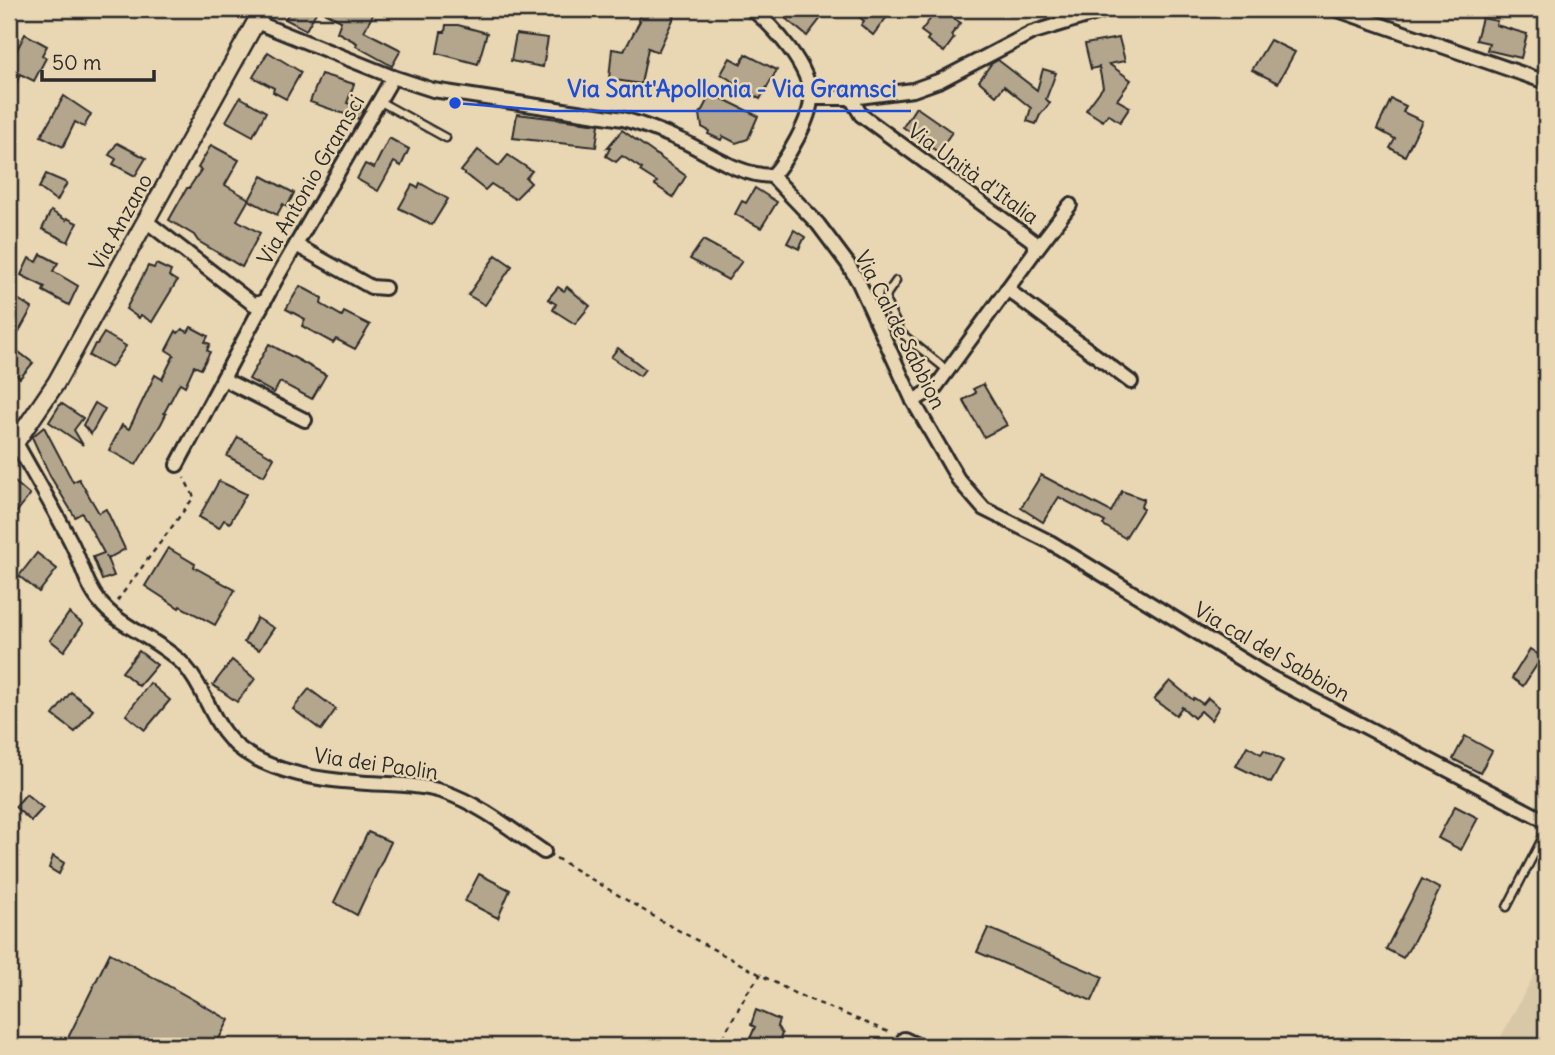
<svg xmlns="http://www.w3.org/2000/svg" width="1555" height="1055" viewBox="0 0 1555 1055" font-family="Delius,sans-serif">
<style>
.built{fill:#d9c8a8}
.building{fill:#b4a68d;stroke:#2b2b2b;stroke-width:2}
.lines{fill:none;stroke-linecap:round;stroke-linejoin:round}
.lane-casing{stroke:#2b2b2b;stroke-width:11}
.street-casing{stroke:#2b2b2b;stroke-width:18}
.secondary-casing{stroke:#2b2b2b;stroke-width:21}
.path{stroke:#2b2b2b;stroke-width:2.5;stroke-dasharray:5 5;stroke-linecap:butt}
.lane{stroke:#e9d6b3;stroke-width:6}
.street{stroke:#e9d6b3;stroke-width:12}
.secondary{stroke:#e9d6b3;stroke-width:16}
.labels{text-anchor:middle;stroke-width:5;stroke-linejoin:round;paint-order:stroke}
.street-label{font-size:21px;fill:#2b2b2b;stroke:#e9d6b3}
.leader{fill:none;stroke:#1d4ed8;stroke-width:2.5}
.callout-dot{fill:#1d4ed8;stroke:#e9d6b3;stroke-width:2.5}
.callout-label{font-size:23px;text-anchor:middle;font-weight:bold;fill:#1d4ed8;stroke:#e9d6b3;stroke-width:5;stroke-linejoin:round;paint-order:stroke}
</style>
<rect width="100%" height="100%" fill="#e9d6b3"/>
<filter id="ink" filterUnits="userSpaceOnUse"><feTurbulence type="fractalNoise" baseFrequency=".0143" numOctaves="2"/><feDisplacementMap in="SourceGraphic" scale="14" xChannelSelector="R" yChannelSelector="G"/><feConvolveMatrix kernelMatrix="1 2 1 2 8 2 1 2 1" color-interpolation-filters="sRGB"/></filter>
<g filter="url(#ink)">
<path class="built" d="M1546,950v96h-50l45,-84z"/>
<g class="building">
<path d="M292,9h84l-12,22 37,19 -9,16 -36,-20 1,-3 -20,-11 4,-11 -23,-12 -12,21 -21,-11z"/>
<path d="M643,9h35l-20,43 -10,-4 -7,36 -32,-5 3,-30 12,2 16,-30 -2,-1z"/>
<path d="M774,9h54l-21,27z"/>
<path d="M850,9h43l-20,26 -12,-10 3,-4z"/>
<path d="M938,9l23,14 -10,12 3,3 -10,14 -17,-12 2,-3 -8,-6z"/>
<path d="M1482,18l15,3 -1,4 31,9 -6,24 -34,-8 2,-7 -13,-3z"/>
<path d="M446,25h12l29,8 -9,31 -41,-11 4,-21h4z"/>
<path d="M25,34l22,12 -5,9 4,3 -12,23 -14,-7 -11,27v-36z"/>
<path d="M516,34l32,4 -5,29 -32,-6z"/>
<path d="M1119,38l6,23 -16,3 22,16 -14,20 13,7 -10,15 -12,-8 -5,7 -17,-11 17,-23 -4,-20 -8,2 -6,-25z"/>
<path d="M1270,40l25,12 -17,31 -26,-13z"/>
<path d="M268,52l33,20 -15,27 -13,-7 1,-4 -21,-11z"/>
<path d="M745,54l32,16 -17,29 -39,-25 9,-16 11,6z"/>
<path d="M998,60l39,30 6,-21 13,4 -10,26 4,4 -10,12 -4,9 -9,-3 4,-13 -27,-22 -8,10 -17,-15 12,-17z"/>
<path d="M321,74l33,10 -7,19 17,7 -5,9 -49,-17z"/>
<path d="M711,93l47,23 -10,23 -12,4 -13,-7 -2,4 -13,-6 1,-3 -7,-4 -2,-13z"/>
<path d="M64,96l27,18 -7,13 -9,-5 -12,25 -22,-11z"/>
<path d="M240,97l26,15 -13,24 -27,-15z"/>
<path d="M1391,99l15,7 -3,6 19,9 -17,35 -15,-8 5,-9 -18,-10z"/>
<path d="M916,107l36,25 -14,20 -35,-25z"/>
<path d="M517,114l82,10 -3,23 -83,-9z"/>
<path d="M622,130l64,46 -13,21 -18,-12 2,-3 -17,-11 2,-2 -20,-13 -6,6 -10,-6 4,-8h-3z"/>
<path d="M389,138l20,11 -8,17 -7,-4 -16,29 -21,-12 8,-15 9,4z"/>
<path d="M117,143l29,15 -11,18 -22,-12 3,-5 -7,-4z"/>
<path d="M211,145l28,15 -14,25 24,14 -12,21 23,13 -18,34 -44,-26 -4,-6 -25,-15 18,-32h2l12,-18 -3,-2z"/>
<path d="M478,150l21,16 9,-11 24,16 -6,7 5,5 -16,16 -24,-15 -6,6 -24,-19z"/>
<path d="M46,174l21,9 -10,18 -18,-13z"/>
<path d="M262,176l32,17 -7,14 -4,-3 -6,11 -28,-15z"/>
<path d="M420,183l28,16 -16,26 -33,-17 13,-23 6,3z"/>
<path d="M755,188l22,14 -16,26 -26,-14 7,-13 4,2z"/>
<path d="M51,211l15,9 1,-2 10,5 -9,19 -26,-13z"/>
<path d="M794,230l11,7 -6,12 -12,-6z"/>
<path d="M703,240l39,21 -14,19 -38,-21z"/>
<path d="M41,254l17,9 -5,8 25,15 -9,19 -26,-14 2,-4 -24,-12 8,-17 8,4z"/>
<path d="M496,255l16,11 -27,39 -17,-10z"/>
<path d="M156,264l15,7 -2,5 8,5 -25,41 -11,-7 -2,3 -13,-9 22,-43 6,2z"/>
<path d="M300,286l22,12 -1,6 21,12 2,-4 26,13 -15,24 -19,-10 -3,4 -31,-17 3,-7 -19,-10z"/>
<path d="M558,287l6,4 3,-4 23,19 -15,18 -22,-14 3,-6 -8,-5z"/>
<path d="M13,296l19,12 -21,38 22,17 -13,15 -11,-9v-49l3,-7 -3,-2v-9z"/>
<path d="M191,327l17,9 -3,6 5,2 -3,6 3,2 -9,17 -7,-3 -9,20 -5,-3 -16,30 2,1 -5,10 -25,41 -27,-15 13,-25 7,4 26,-54 7,4 12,-24 -8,-5 10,-19 2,2 4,-4 6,3z"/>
<path d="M104,333l22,13 -15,22 -22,-12 6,-12h2z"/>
<path d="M269,344l57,31 -14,24 -32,-17 -6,11 -25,-14z"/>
<path d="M618,348l27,21 -5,7 -29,-19z"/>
<path d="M983,384l24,41 -23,12 -21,-37 13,-7 -3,-4z"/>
<path d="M61,403l22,15 -9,12 9,15 -34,-23z"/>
<path d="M95,403l10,6 -14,25 -8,-9z"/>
<path d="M44,427l29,55 6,-3 20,34 7,-4 19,40 -18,10 -1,-3 8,20 -12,4 -9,-23 11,-4 -22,-40 -7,4 -25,-41 -18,-39z"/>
<path d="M238,437l36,21 -10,18 -37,-20z"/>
<path d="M1041,475l70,37 11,-21 22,8 -3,7 2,3 -18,29 -22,-13 2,-3 -46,-25 -16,25 -22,-14z"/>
<path d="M9,477l21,18 -15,19 -6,-6z"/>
<path d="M219,481l27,13 -16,29 -6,-3 -5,8 -20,-11z"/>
<path d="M168,548l27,16 -1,3 41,23 -20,35 -35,-19 -1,2 -34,-22z"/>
<path d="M37,553l20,16 -18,23 -20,-16z"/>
<path d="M69,613l14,11 -19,27 -14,-11z"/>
<path d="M257,618l17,10 -15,22 -15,-8z"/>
<path d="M1530,649l12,8 -19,29 -11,-8z"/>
<path d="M139,651l18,14 -18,21 -17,-14z"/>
<path d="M232,660l23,19 -18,23 -24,-17z"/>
<path d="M1170,681l23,19 1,-2 9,6 5,-6 11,9 -8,13 -10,-9 -7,7 -12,-11 -6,8 -22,-16z"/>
<path d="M150,683l20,17 -25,30 -19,-15z"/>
<path d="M309,689l27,20 -15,21 -28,-21z"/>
<path d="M71,692l22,18 -18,22 -22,-17z"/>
<path d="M1465,736l27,15 -12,22 -27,-14z"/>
<path d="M1247,746l14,8 3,-4 19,11 -12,22 -35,-17z"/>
<path d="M26,794l17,14 -12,13 -16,-14z"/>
<path d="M1455,806l23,12 -17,32 -23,-12z"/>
<path d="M368,832l23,10 -34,73 -23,-13z"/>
<path d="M53,856l11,7 -5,11 -10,-6z"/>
<path d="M479,874l31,16 -12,28 -33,-17z"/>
<path d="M1422,879l18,10 -28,55 -9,14 -17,-9z"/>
<path d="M988,928l115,49 -11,24 -115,-49z"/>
<path d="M110,953l119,67 -14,26h-151z"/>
<path d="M756,1010l23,10 -2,6 5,8 -6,12h-14l-13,-5 6,-14 -4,-2z"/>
</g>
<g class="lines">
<defs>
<g id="lane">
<path d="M379,101l67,37"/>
<path d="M896,281l-9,13 -1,8 15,31 46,37"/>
<path d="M1507,907l39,-76"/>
</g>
<g id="street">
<path d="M1335,9l211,73"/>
<path d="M256,22l137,55 40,13 190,29c22,6 42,14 62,23 28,14 55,33 87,34 14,-15 39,-57 39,-78 -1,-31 -37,-72 -60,-89"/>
<path d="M811,98h40l62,-8 28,-10 90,-47 79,-24"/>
<path d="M851,98l10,17 172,126 2,10 -100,137 -22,13"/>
<path d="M772,176l46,48 30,40 11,19 54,118 45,78 26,30 66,33 218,134 278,145"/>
<path d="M146,221l107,83 11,-2"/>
<path d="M296,245l75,42 14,1"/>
<path d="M1035,251l35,-46"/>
<path d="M1007,289l124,93"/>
<path d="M223,379l82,41"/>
<path d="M16,443c18,32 37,64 54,97 11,20 15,44 30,62 18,24 60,38 84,63 27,30 27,70 69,92 29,16 69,23 102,25 30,3 61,1 89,10 36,12 69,39 100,60"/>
<path d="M177,465l98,-184 118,-204"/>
<path d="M904,1039l15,7"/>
</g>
<path id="secondary" d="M9,452l47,-69 207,-374"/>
</defs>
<use href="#lane" class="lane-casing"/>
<use href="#street" class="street-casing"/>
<use href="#secondary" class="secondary-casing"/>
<g class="path">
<path d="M117,601l77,-104 -10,-19"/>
<path d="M556,858l109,65 129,70 97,40"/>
<path d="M718,1046l29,-53 14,-19"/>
</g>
<use href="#lane" class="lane"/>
<use href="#street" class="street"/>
<use href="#secondary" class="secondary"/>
</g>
</g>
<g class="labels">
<g class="street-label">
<text transform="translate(973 174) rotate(36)" y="7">Via Unità d'Italia</text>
<text transform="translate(311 180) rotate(-60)" y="7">Via Antonio Gramsci</text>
<text transform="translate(121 222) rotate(-61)" y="7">Via Anzano</text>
<text transform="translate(900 330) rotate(63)" y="7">Via Cal de Sabbion</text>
<text transform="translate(1272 652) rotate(30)" y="7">Via cal del Sabbion</text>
<text transform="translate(376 764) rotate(8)" y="7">Via dei Paolin</text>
</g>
</g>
<path class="leader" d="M455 103L553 111H911"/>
<circle class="callout-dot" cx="455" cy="103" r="7"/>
<g class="callout-label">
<text x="732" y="97">Via Sant'Apollonia - Via Gramsci</text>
</g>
<rect width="1555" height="1055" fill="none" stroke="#e9d6b3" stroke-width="35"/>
<rect x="18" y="18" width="1520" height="1020" fill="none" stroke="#2b2b2b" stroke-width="2.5" filter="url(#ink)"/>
<path d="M42 70v10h112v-10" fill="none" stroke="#2b2b2b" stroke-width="3.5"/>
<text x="52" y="70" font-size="21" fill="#2b2b2b" stroke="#e9d6b3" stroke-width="5" paint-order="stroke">50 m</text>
</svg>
